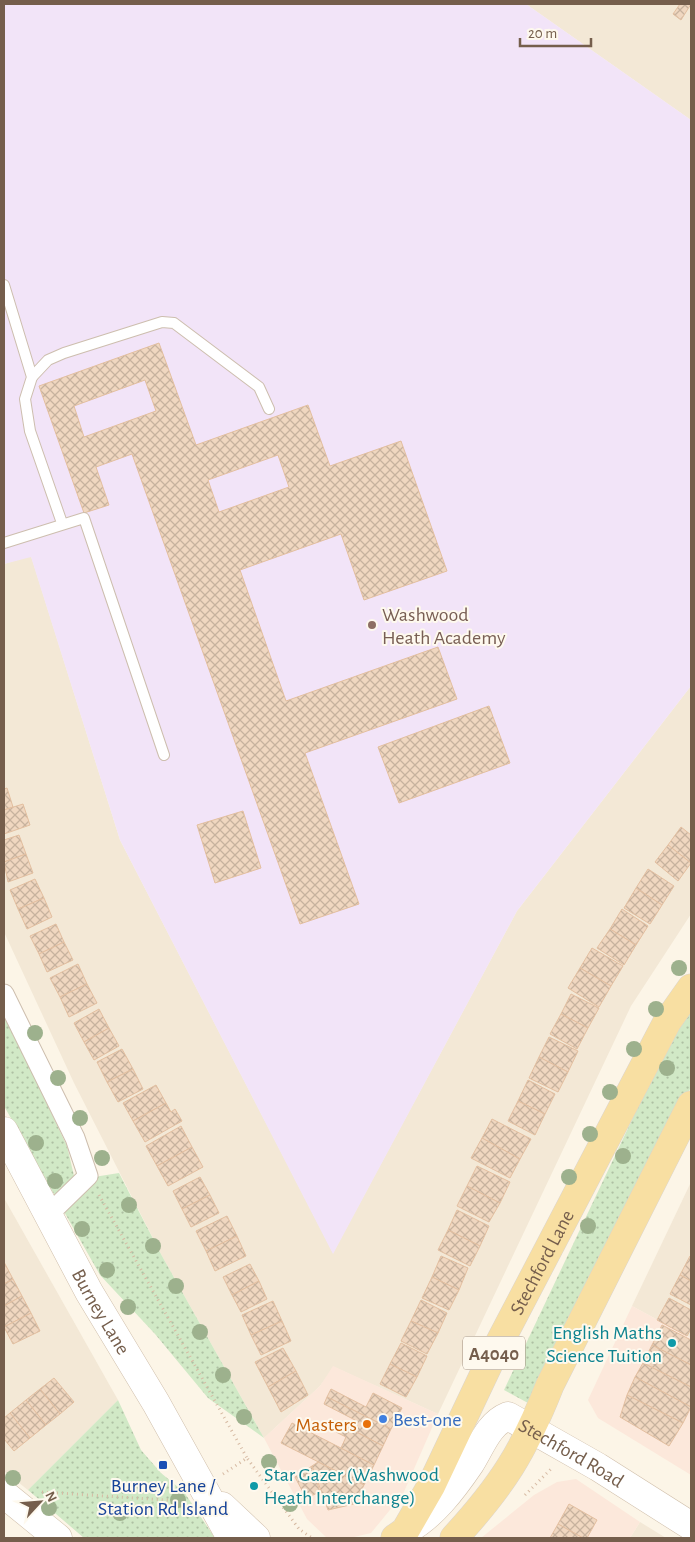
<svg xmlns="http://www.w3.org/2000/svg" width="695" height="1542" viewBox="0 0 695 1542" font-family="'Alegreya Sans',sans-serif">
<style>
.residential{fill:#f3e8d6}
.commercial{fill:#fce8db}
.education{fill:#f2e4f8}
.grass{fill:url(#grass-dots)}
.building{fill:url(#building-cross-hatch);stroke:#e3bfa0;fill-rule:evenodd}
.lines{fill:none;stroke-linecap:round;stroke-linejoin:round}
.lane-casing{stroke:#cdbeae;stroke-width:12}
.street-casing{stroke:#cdbeae;stroke-width:21}
.secondary-casing{stroke:#d0bfab;stroke-width:29}
.primary-casing{stroke:#dbd5d0;stroke-width:29}
.path{stroke:#d6baa3;stroke-width:3;stroke-dasharray:1 4;stroke-linecap:butt}
.lane{stroke:#fff;stroke-width:10}
.street{stroke:#fff;stroke-width:19}
.secondary{stroke:#fff;stroke-width:28}
.primary{stroke:#f8dfa2;stroke-width:28}
.tree{fill:#9db18d}
.education-dot{fill:#8d6e63;stroke:#fef9ee;stroke-width:2}
.culture-dot{fill:#0f9aa8;stroke:#fef9ee;stroke-width:2}
.shop-dot{fill:#3f7fe0;stroke:#fef9ee;stroke-width:2}
.food-dot{fill:#e8710a;stroke:#fef9ee;stroke-width:2}
.transit-dot{fill:#1a4fb4;stroke:#fef9ee;stroke-width:2}
.labels{text-anchor:middle;stroke-width:4;stroke-linejoin:round;paint-order:stroke}
.shield{fill:#fef9ee;stroke:#9e8c7d;stroke-width:1}
.shield-label{font-size:19px;font-weight:bold;fill:#755e4c}
.education-label{font-size:20px;fill:#785e54;stroke:#fef9ee;text-anchor:start}
.street-label{font-size:20px;fill:#755e4c;stroke:#fef9ee}
.culture-label{font-size:20px;fill:#0d838f;stroke:#fef9ee;text-anchor:end}
.shop-label{font-size:20px;fill:#366cbe;stroke:#fef9ee;text-anchor:start}
.food-label{font-size:20px;fill:#c56008;stroke:#fef9ee;text-anchor:end}
.transit-label{font-size:20px;fill:#164399;stroke:#fef9ee}
</style>
<defs>
<pattern id="grass-dots" width="8" height="8" patternUnits="userSpaceOnUse" patternTransform="scale(1.25)"><rect width="8" height="8" fill="#d1e9c6"/><path d="M2 2h.1M6 6h.1" fill="none" stroke="#aec0a3" stroke-width="1.8" stroke-linecap="round"/></pattern>
<pattern id="building-cross-hatch" width="8" height="8" patternUnits="userSpaceOnUse" patternTransform="scale(1.25)"><rect width="8" height="8" fill="#f0d7c0"/><path d="M0 0l8 8M0 8l8-8" fill="none" stroke="#c7b29e"/></pattern>
</defs>
<rect width="100%" height="100%" fill="#fcf5e7"/>
<g class="residential">
<path d="M526,4h165v116z"/>
<path d="M31,556l89,284 213,413 184,-342 174,-225v228l-60,92 -193,408 -104,-47 -14,19 -56,52 -102,-182 -88,-173 -70,-151v-368z"/>
<path d="M691,1182v156l-59,-32z"/>
<path d="M4,1198l114,202 -90,90 -24,-19z"/>
<path d="M640,1522l26,16h-36z"/>
</g>
<g class="commercial">
<path d="M632,1306l59,32v137l-93,-57 -10,-18z"/>
<path d="M333,1366l105,48 -35,80 -32,39 -21,5h-23l-20,-19 -43,-81 56,-52z"/>
<path d="M576,1479l64,43 -10,16h-149l53,-43 23,-13z"/>
</g>
<path class="education" d="M4,4h522l165,116v566l-174,225 -184,343 -213,-414 -89,-283 -27,7z"/>
<g class="grass">
<path d="M691,1006v81l-104,207 -59,109 -24,-13 171,-361z"/>
<path d="M4,1014l63,132 8,34 44,-7 43,83 102,182 -56,-40 -53,-64 -55,-59 -96,-169z"/>
<path d="M118,1400l23,50 20,23 23,19 31,46h-131l-56,-48z"/>
</g>
<g class="building">
<path d="M680,4h11l-10,16 -8,-6z"/>
<path d="M159,343l37,102 112,-40 22,61 71,-25 46,130 -83,29 -23,-66 -101,36 46,131 152,-54 19,52 -152,54 54,151 -59,20 -168,-470 -36,13 13,38 -25,8 -45,-127zM145,380l11,31 -72,26 -10,-31zM278,455l11,32 -70,25 -11,-32z"/>
<path d="M489,706l21,57 -111,40 -21,-56z"/>
<path d="M7,788l6,19 -9,3v-21z"/>
<path d="M23,804l7,21 -26,9v-24z"/>
<path d="M243,811l18,57 -46,15 -18,-58z"/>
<path d="M681,827l10,8v28l-23,-18z"/>
<path d="M19,835l7,19 -22,8v-22z"/>
<path d="M668,845l23,18 -13,18 -23,-19z"/>
<path d="M26,854l7,19 -25,9 -4,-20z"/>
<path d="M648,869l26,17 -12,19 -26,-17z"/>
<path d="M35,879l9,19 -26,11 -8,-19z"/>
<path d="M636,888l26,17 -12,19 -26,-16z"/>
<path d="M44,898l8,19 -25,12 -9,-20z"/>
<path d="M622,909l26,17 -12,19 -26,-16z"/>
<path d="M56,924l8,18 -25,12 -9,-18z"/>
<path d="M610,929l26,16 -12,20 -27,-17z"/>
<path d="M64,942l9,18 -26,12 -8,-18z"/>
<path d="M592,948l31,18 -12,20 -31,-18z"/>
<path d="M78,964l9,20 -27,13 -10,-19z"/>
<path d="M580,968l31,18 -12,21 -31,-19z"/>
<path d="M87,984l10,19 -28,14 -9,-20z"/>
<path d="M571,994l28,14 -11,20 -27,-14z"/>
<path d="M99,1009l10,19 -25,14 -10,-19z"/>
<path d="M561,1014l27,14 -11,21 -27,-15z"/>
<path d="M109,1028l10,18 -25,14 -10,-18z"/>
<path d="M549,1037l29,14 -10,21 -29,-15z"/>
<path d="M122,1049l11,20 -26,13 -10,-20z"/>
<path d="M539,1057l29,15 -10,20 -29,-14z"/>
<path d="M133,1069l10,20 -25,13 -11,-20z"/>
<path d="M528,1080l27,14 -10,20 -27,-13z"/>
<path d="M156,1085l10,18 -33,18 -10,-18z"/>
<path d="M518,1101l27,13 -10,21 -27,-14z"/>
<path d="M166,1103l5,9 4,-3 7,12 -37,21 -12,-21z"/>
<path d="M492,1119l39,20 -11,20 -38,-21z"/>
<path d="M181,1126l11,21 -35,19 -11,-20z"/>
<path d="M482,1138l38,21 -10,19 -39,-20z"/>
<path d="M192,1147l11,20 -35,19 -11,-20z"/>
<path d="M477,1166l33,16 -10,21 -33,-17z"/>
<path d="M200,1177l10,18 -28,14 -9,-18z"/>
<path d="M467,1186l33,17 -11,19 -32,-16z"/>
<path d="M210,1195l9,18 -28,14 -9,-18z"/>
<path d="M457,1210l32,16 -9,20 -32,-16z"/>
<path d="M227,1216l10,20 -31,15 -10,-20z"/>
<path d="M448,1230l32,16 -10,20 -32,-16z"/>
<path d="M237,1236l9,20 -31,15 -9,-20z"/>
<path d="M441,1256l27,12 -9,22 -27,-13z"/>
<path d="M690,1256l1,1v24l-11,-6z"/>
<path d="M4,1262l9,17 -9,5z"/>
<path d="M250,1264l9,17 -27,14 -9,-18z"/>
<path d="M680,1275l11,6v24l-21,-11z"/>
<path d="M432,1277l27,13 -10,20 -27,-12z"/>
<path d="M13,1279l9,17 -18,10v-22z"/>
<path d="M259,1281l8,18 -26,13 -9,-17z"/>
<path d="M22,1296l9,17 -27,14v-21z"/>
<path d="M669,1298l22,12v19l-4,7 -30,-16z"/>
<path d="M421,1300l26,13 -9,20 -27,-12z"/>
<path d="M273,1301l9,20 -31,14 -9,-20z"/>
<path d="M31,1313l9,18 -27,13 -9,-17z"/>
<path d="M282,1321l9,20 -30,14 -10,-20z"/>
<path d="M411,1321l27,12 -11,21 -26,-13z"/>
<path d="M662,1325l29,15v25l-39,-20z"/>
<path d="M401,1343l26,13 -10,21 -27,-13z"/>
<path d="M652,1345l39,20v22l-48,-24z"/>
<path d="M283,1348l13,23 -28,16 -13,-25z"/>
<path d="M643,1363l48,24v20l-56,-30z"/>
<path d="M390,1364l27,13 -11,20 -26,-13z"/>
<path d="M296,1371l12,24 -27,17 -13,-25z"/>
<path d="M635,1377l56,30 -8,16 -56,-28z"/>
<path d="M54,1378l20,24 -14,12 -20,-25z"/>
<path d="M40,1389l20,25 -14,11 -20,-25z"/>
<path d="M331,1389l35,18 7,-14 29,15 -11,21 -64,-32z"/>
<path d="M627,1395l56,28 -14,23 -49,-29z"/>
<path d="M327,1397l64,32 -8,17 -32,-17 4,-9 -31,-16z"/>
<path d="M26,1400l20,25 -16,13 -20,-25z"/>
<path d="M10,1413l20,25 -16,13 -10,-12v-21z"/>
<path d="M292,1423l82,42 -10,20 -83,-42z"/>
<path d="M341,1424l42,22 -9,19 -33,-17 5,-11 -10,-5z"/>
<path d="M318,1462l46,23 -10,19 -26,6 -16,-44z"/>
<path d="M312,1466l8,26 -14,6 -11,-21z"/>
<path d="M569,1504l28,16 -10,18h-4l-25,-14z"/>
<path d="M558,1524l25,14h-33z"/>
</g>
<g class="lines">
<defs>
<g id="lane">
<path d="M4,285l28,92 -7,22 5,32 32,92"/>
<path d="M32,377l16,-17 16,-7 98,-31 12,1 85,64 10,22"/>
<path d="M4,543l80,-25 80,237"/>
</g>
<path id="street" d="M4,994l71,144 13,38 -39,38"/>
<g id="secondary">
<path id="s1" d="M4,1131l85,161 67,111 75,135"/>
<path d="M4,1494l54,44"/>
<path d="M222,1506l34,32"/>
<path id="s2" d="M405,1531c27,-14 48,-42 65,-67 11,-17 18,-40 38,-48l90,51 93,59"/>
</g>
<g id="primary">
<path id="s3" d="M395,1538l10,-7 26,-45 62,-131 174,-333 24,-34"/>
<path d="M454,1538c48,-52 70,-87 96,-153l141,-280"/>
</g>
</defs>
<use href="#lane" class="lane-casing"/>
<use href="#street" class="street-casing"/>
<use href="#secondary" class="secondary-casing"/>
<use href="#primary" class="primary-casing"/>
<g class="path">
<path d="M99,1195l148,263"/>
<path d="M223,1474l24,-16 52,71 13,9"/>
<path d="M42,1492l139,9"/>
<path d="M525,1495l26,-26"/>
</g>
<use href="#lane" class="lane"/>
<use href="#street" class="street"/>
<use href="#secondary" class="secondary"/>
<use href="#primary" class="primary"/>
</g>
<g class="tree">
<circle cx="679" cy="968" r="8"/>
<circle cx="656" cy="1009" r="8"/>
<circle cx="35" cy="1033" r="8"/>
<circle cx="634" cy="1049" r="8"/>
<circle cx="667" cy="1068" r="8"/>
<circle cx="58" cy="1078" r="8"/>
<circle cx="610" cy="1092" r="8"/>
<circle cx="80" cy="1118" r="8"/>
<circle cx="590" cy="1134" r="8"/>
<circle cx="36" cy="1143" r="8"/>
<circle cx="623" cy="1156" r="8"/>
<circle cx="102" cy="1158" r="8"/>
<circle cx="569" cy="1177" r="8"/>
<circle cx="55" cy="1181" r="8"/>
<circle cx="129" cy="1205" r="8"/>
<circle cx="588" cy="1226" r="8"/>
<circle cx="82" cy="1229" r="8"/>
<circle cx="153" cy="1246" r="8"/>
<circle cx="107" cy="1270" r="8"/>
<circle cx="176" cy="1286" r="8"/>
<circle cx="128" cy="1307" r="8"/>
<circle cx="200" cy="1332" r="8"/>
<circle cx="223" cy="1375" r="8"/>
<circle cx="244" cy="1417" r="8"/>
<circle cx="269" cy="1462" r="8"/>
<circle cx="13" cy="1478" r="8"/>
<circle cx="178" cy="1500" r="8"/>
<circle cx="290" cy="1504" r="8"/>
<circle cx="49" cy="1508" r="8"/>
<circle cx="120" cy="1513" r="8"/>
</g>
<circle class="education-dot" cx="372" cy="625" r="5"/>
<g class="culture-dot">
<circle cx="672" cy="1343" r="5"/>
<circle cx="254" cy="1486" r="5"/>
</g>
<circle class="shop-dot" cx="383" cy="1419" r="5"/>
<circle class="food-dot" cx="367" cy="1424" r="5"/>
<rect class="transit-dot" x="158" y="1460" width="10" height="10" rx="2.5"/>
<g class="labels">
<rect class="shield" x="463" y="1336.5" width="62" height="33" rx="4"/>
<g class="shield-label">
<text x="494" y="1360">A4040</text>
</g>
<g class="education-label">
<text x="382" y="621">Washwood<tspan x="382" dy="23">Heath Academy</tspan></text>
</g>
<g class="street-label">
<text dy="7" stroke="none"><textPath href="#s3" startOffset="314">Stechford Lane</textPath></text>
<text dy="7" stroke="none"><textPath href="#s1" startOffset="205">Burney Lane</textPath></text>
<text dy="7" stroke="none"><textPath href="#s2" startOffset="230">Stechford Road</textPath></text>
</g>
<g class="culture-label">
<text x="662" y="1339">English Maths<tspan x="662" dy="23">Science Tuition</tspan></text>
<text x="264" y="1481" text-anchor="start">Star Gazer (Washwood<tspan x="264" dy="23">Heath Interchange)</tspan></text>
</g>
<g class="shop-label">
<text x="393" y="1426">Best-one</text>
</g>
<g class="food-label">
<text x="357" y="1431">Masters</text>
</g>
<g class="transit-label">
<text x="163" y="1492">Burney Lane /<tspan x="163" dy="23">Station Rd Island</tspan></text>
</g>
</g>
<rect width="695" height="1542" fill="none" stroke="#755e4c" stroke-width="10"/>
<g transform="translate(40 1502) rotate(64)" stroke="#fef9ee" stroke-width="4" paint-order="stroke">
<path d="M0-4L9 19L0 12L-9 19Z" fill="#755e4c"/>
<text y="-8" font-size="14" font-weight="bold" text-anchor="middle" fill="#755e4c">N</text>
</g>
<path d="M520 38v8h71v-8" fill="none" stroke="#755e4c" stroke-width="2.5"/>
<text x="528" y="38" font-size="15" fill="#755e4c" stroke="#fef9ee" stroke-width="4" paint-order="stroke">20 m</text>
</svg>
